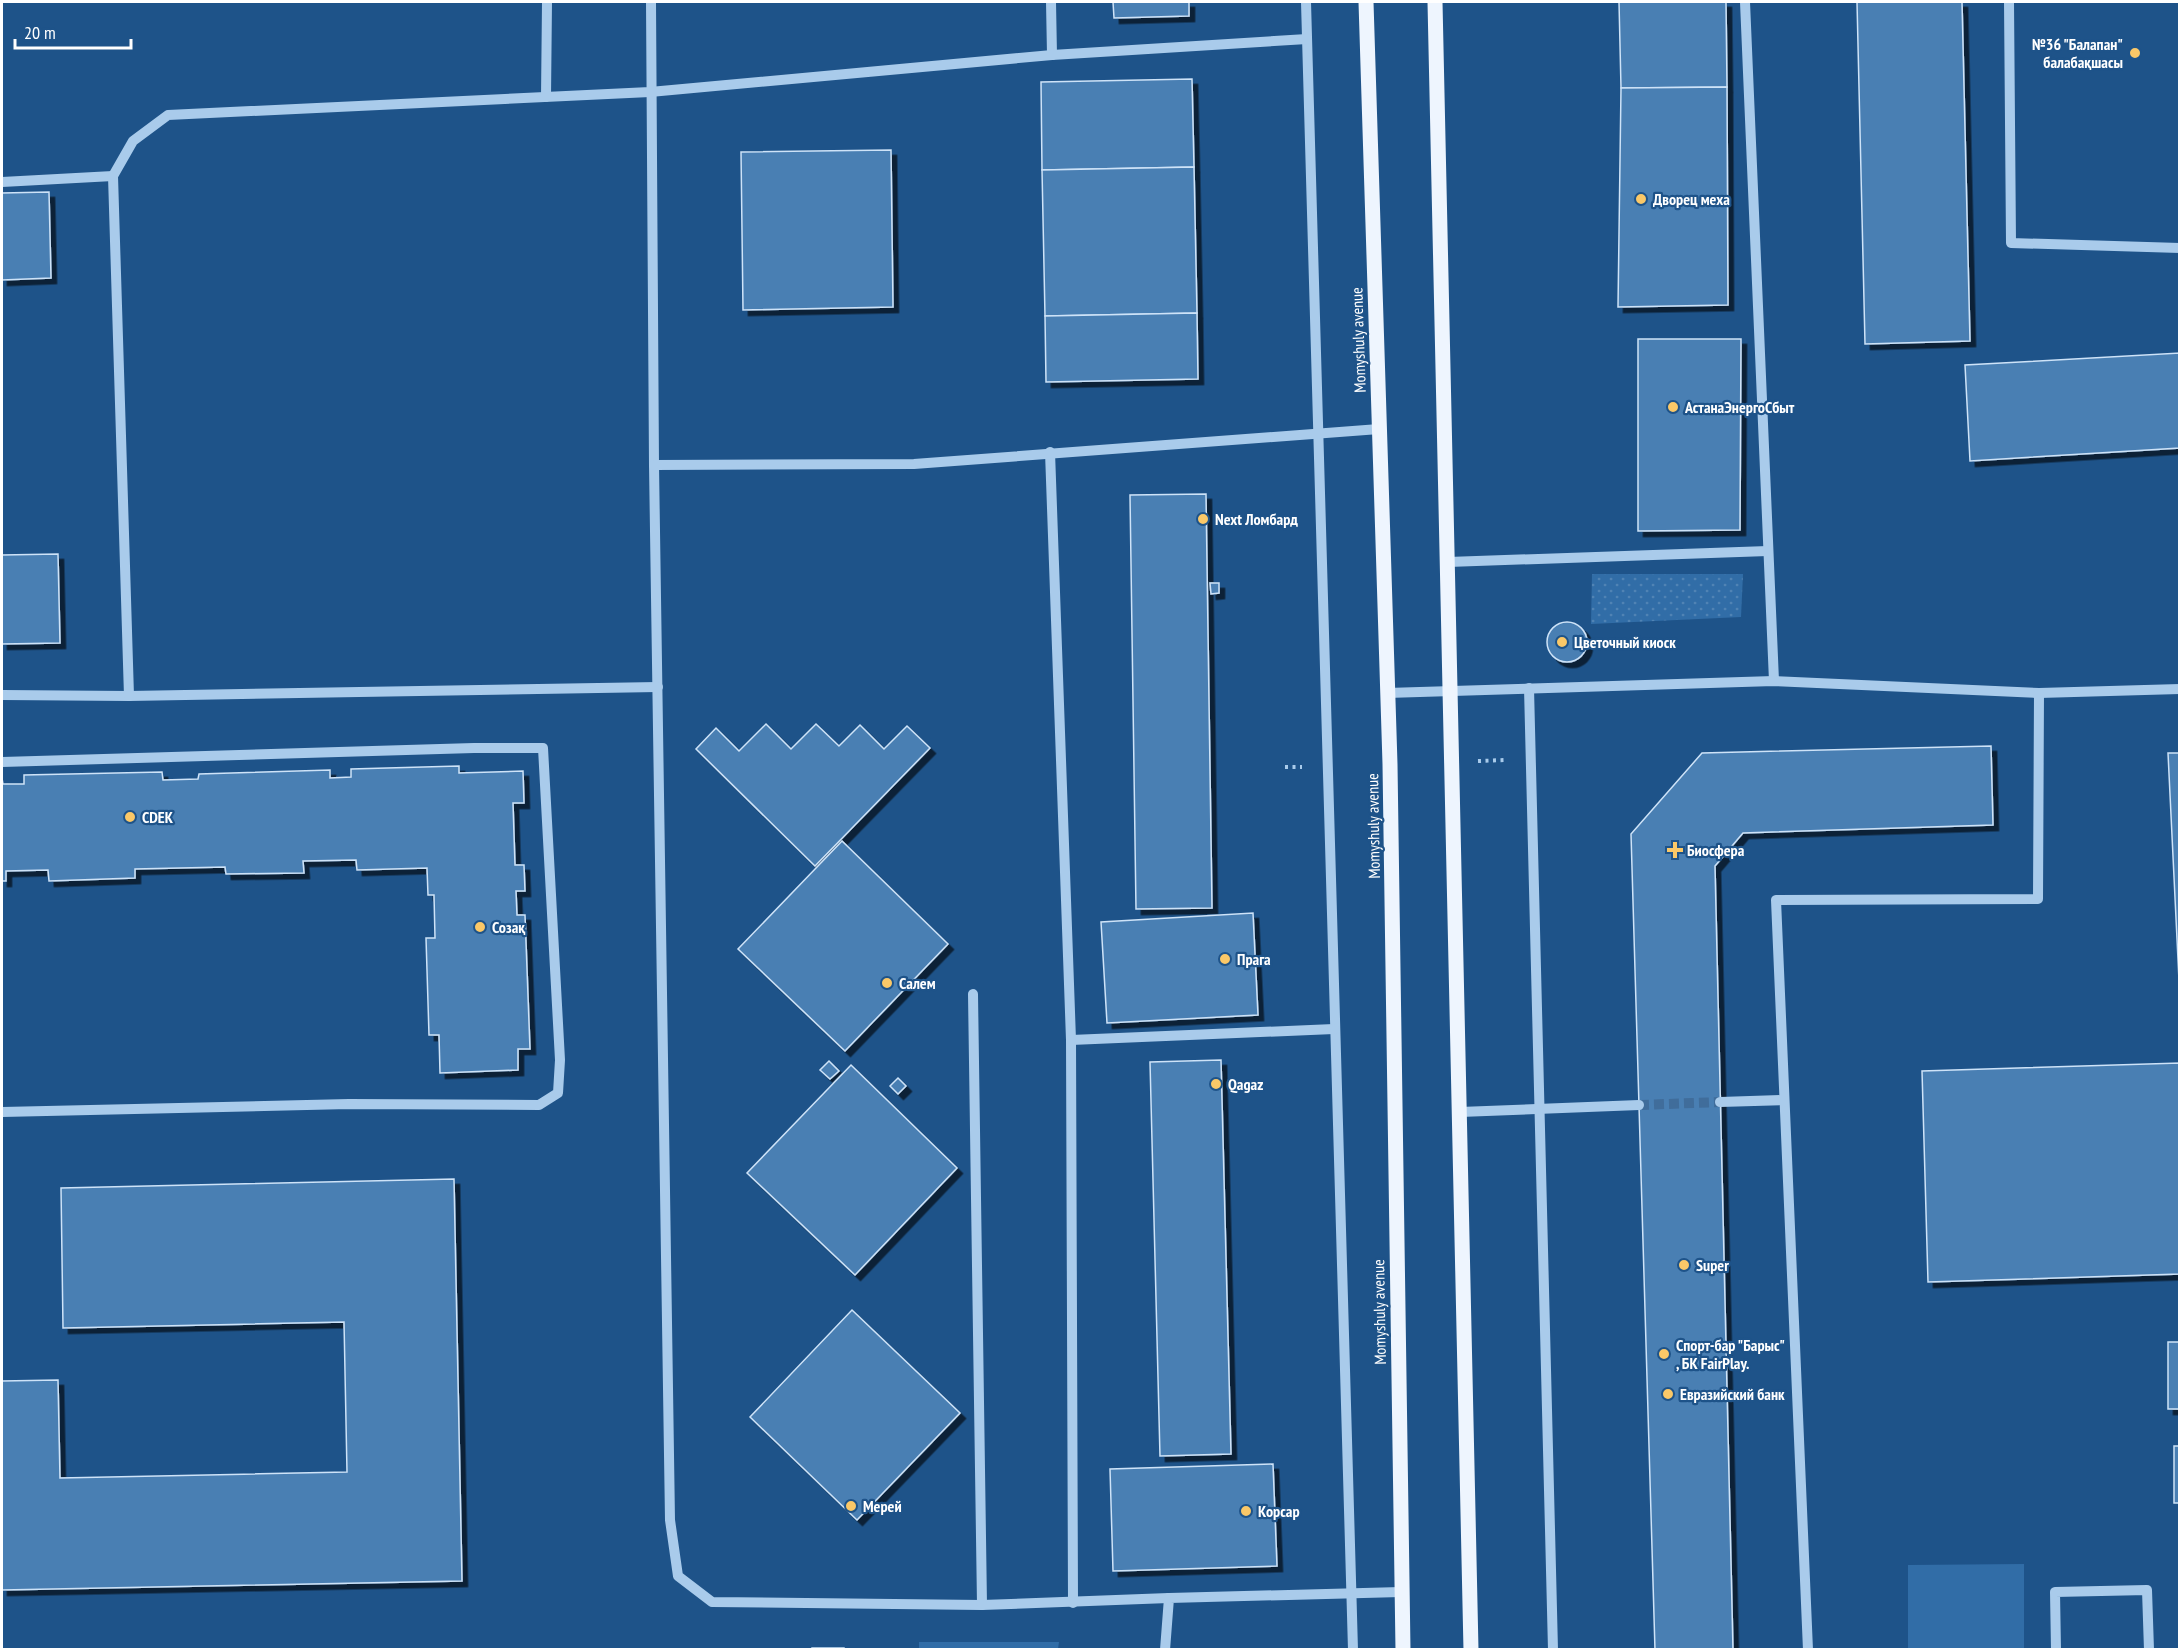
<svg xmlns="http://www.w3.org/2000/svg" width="2181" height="1651" viewBox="0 0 2181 1651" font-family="'PT Sans Narrow',sans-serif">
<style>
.grass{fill:url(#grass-dots)}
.pitch{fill:#316da7}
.building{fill:#4a7fb3;stroke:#cee3f8;stroke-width:1.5;filter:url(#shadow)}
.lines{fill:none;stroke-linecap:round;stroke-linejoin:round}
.minor-tunnel{stroke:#406d9b;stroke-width:10;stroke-dasharray:10 5;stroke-linecap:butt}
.path{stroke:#a9cbeb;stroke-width:4;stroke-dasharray:3 4.5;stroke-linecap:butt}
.minor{stroke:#a9cbeb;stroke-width:10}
.major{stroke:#eef5fe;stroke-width:15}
.poi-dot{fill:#fac868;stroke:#1e5389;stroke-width:2}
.labels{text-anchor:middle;stroke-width:4.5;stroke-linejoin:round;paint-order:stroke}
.poi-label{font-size:16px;font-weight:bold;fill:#fff;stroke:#1e5389;text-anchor:start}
.street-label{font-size:16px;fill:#fff;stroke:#1e5389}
</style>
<defs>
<pattern id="grass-dots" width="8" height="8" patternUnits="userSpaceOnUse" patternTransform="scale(1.5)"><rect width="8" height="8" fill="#316da7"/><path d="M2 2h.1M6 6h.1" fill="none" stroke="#5083b4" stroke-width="1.8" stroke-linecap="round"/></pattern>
<filter id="shadow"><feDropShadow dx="5.5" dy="5.5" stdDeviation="0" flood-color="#0009"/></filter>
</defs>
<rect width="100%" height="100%" fill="#1e5389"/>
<path class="grass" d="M1592,574h151l-2,43 -150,7z"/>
<g class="pitch">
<path d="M2024,1564v85h-116v-84z"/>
<path d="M919,1642h140l-1,7 -139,1z"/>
</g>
<g class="building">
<path d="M1113,2h76v14l-75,2z"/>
<path d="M1619,2h107l1,85 -106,1z"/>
<path d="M1857,2h105l8,339 -105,3z"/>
<path d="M1192,79l2,88 -152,3 -1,-88z"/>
<path d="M1727,87l1,218 -110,2 3,-219z"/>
<path d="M891,150l2,157 -150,3 -2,-158z"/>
<path d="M1194,167l3,146 -152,3 -3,-146z"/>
<path d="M49,192l2,86 -49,2v-87z"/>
<path d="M1197,313l1,66 -152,3 -1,-66z"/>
<path d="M1638,339h103l-1,191 -102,1z"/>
<path d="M2180,353v95l-210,13 -5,-96z"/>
<path d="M1206,494l6,414 -76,1 -6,-414z"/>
<path d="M58,554l2,89 -58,1v-89z"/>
<path d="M1210,583h9v10l-8,1z"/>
<circle cx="1567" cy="642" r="20"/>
<path d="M766,724l25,25 25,-25 23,22 21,-21 24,24 23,-23 23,22 -115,118 -119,-117 20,-21 23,23z"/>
<path d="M1991,746l2,79 -250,8 -28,33 18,784h-78l-24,-816 71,-81z"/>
<path d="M2168,753h12v248z"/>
<path d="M459,766v7l64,-2 1,32h-11l2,62h9l1,26h-9l1,24h8l5,134h-12v21l-78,3 -1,-38h-10l-3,-97h9l-1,-43h-6l-1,-27 -70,2 -1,-10 -53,1 1,12 -78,1 -1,-7 -90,2v9l-86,3 -1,-11 -42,1v10h-4v-103l1,6h21v-9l138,-3 1,8 35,-1 1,-5 131,-4v8l21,-1v-8z"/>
<path d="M842,841l106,103 -103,107 -107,-102z"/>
<path d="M1253,913l5,102 -151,8 -6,-101z"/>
<path d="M1221,1060l10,394 -71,2 -10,-394z"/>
<path d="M829,1061l10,10 -9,8 -10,-9z"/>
<path d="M2180,1063v211l-252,8 -6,-211z"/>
<path d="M851,1065l106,103 -102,107 -108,-102z"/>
<path d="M898,1078l8,8 -8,8 -8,-8z"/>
<path d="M454,1179l8,402 -460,9v-209l56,-1 2,98 287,-6 -3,-150 -281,6 -2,-140z"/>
<path d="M852,1310l108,103 -103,107 -107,-103z"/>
<rect x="2168" y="1342" width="12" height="67"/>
<rect x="2174" y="1446" width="6" height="57"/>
<path d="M1273,1464l4,102 -164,5 -3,-102z"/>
<rect x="812" y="1648" width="32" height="2"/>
</g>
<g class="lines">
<path class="minor-tunnel" d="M1639,1105l81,-3"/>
<g class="path">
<path d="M1478,761l28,-1"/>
<path d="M1285,767h17"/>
</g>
<g class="minor">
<path d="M651,2l3,463 16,1055 8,56 34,26 270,3 187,-7"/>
<path d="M1051,2l1,53"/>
<path d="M1306,2l47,1648"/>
<path d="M1745,2l29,679"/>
<path d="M2009,2l2,241 169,5"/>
<path d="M546,97l1,-95"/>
<path d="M2,182l111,-6"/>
<path d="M1050,452l21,588 2,563"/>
<path d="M654,465l260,-1 465,-35"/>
<path d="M1448,562l320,-11"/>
<path d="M1529,688l24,962"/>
<path d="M1387,693l387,-12 265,12 141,-4"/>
<path d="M2,695l127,1 529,-9"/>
<path d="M129,696l-16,-520 20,-35 35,-26 482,-23 402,-37 255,-16"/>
<path d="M2,762l472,-14h69l17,312 -2,33 -19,12 -190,-1 -347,8"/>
<path d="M973,994l9,611"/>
<path d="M1071,1040l263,-11"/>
<path d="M1720,1102l64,-2"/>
<path d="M1460,1112l179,-7"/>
<path d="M1165,1650l4,-52 232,-6"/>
<path d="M1808,1650l-32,-750 262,-1 1,-206"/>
<path d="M2056,1650l-1,-58 92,-2 2,60"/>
</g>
<g class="major">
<path d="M1366,2l24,762 13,886"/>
<path d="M1435,2l36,1648"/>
</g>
</g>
<g class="poi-dot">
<circle cx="2135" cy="53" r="6"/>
<circle cx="1641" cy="199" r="6"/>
<circle cx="1673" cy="407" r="6"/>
<circle cx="1203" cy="519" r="6"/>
<circle cx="1562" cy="642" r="6"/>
<circle cx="130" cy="817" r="6"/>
<path d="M1672 841h6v6h6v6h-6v6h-6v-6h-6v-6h6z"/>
<circle cx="480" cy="927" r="6"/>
<circle cx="1225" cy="959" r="6"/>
<circle cx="887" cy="983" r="6"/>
<circle cx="1216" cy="1084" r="6"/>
<circle cx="1684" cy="1265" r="6"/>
<circle cx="1664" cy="1354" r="6"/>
<circle cx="1668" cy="1394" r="6"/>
<circle cx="851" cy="1506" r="6"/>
<circle cx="1246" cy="1511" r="6"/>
</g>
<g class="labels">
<g class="poi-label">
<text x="2123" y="50" text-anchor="end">№36 "Балапан"<tspan x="2123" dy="18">балабақшасы</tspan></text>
<text x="1653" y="205">Дворец меха</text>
<text x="1685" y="413">АстанаЭнергоСбыт</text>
<text x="1215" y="525">Next Ломбард</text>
<text x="1574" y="648">Цветочный киоск</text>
<text x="142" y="823">CDEK</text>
<text x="1687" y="856">Биосфера</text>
<text x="492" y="933">Созақ</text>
<text x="1237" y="965">Прага</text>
<text x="899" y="989">Салем</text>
<text x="1228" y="1090">Qagaz</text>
<text x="1696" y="1271">Super</text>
<text x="1676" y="1351">Спорт-бар "Барыс"<tspan x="1676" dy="18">, БК FairPlay.</tspan></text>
<text x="1680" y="1400">Евразийский банк</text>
<text x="863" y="1512">Мерей</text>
<text x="1258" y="1517">Корсар</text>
</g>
<g class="street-label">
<text transform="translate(1358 340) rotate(-92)" y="6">Momyshuly avenue</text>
<text transform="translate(1373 826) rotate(-91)" y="6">Momyshuly avenue</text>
<text transform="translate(1379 1312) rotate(-91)" y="6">Momyshuly avenue</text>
</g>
</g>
<rect width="2181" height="1651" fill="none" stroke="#ffffff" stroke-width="6"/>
<path d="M15 39v9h116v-9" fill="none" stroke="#ffffff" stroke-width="3"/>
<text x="24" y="39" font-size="18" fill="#ffffff" stroke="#1e5389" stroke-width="4.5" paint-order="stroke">20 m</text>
</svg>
